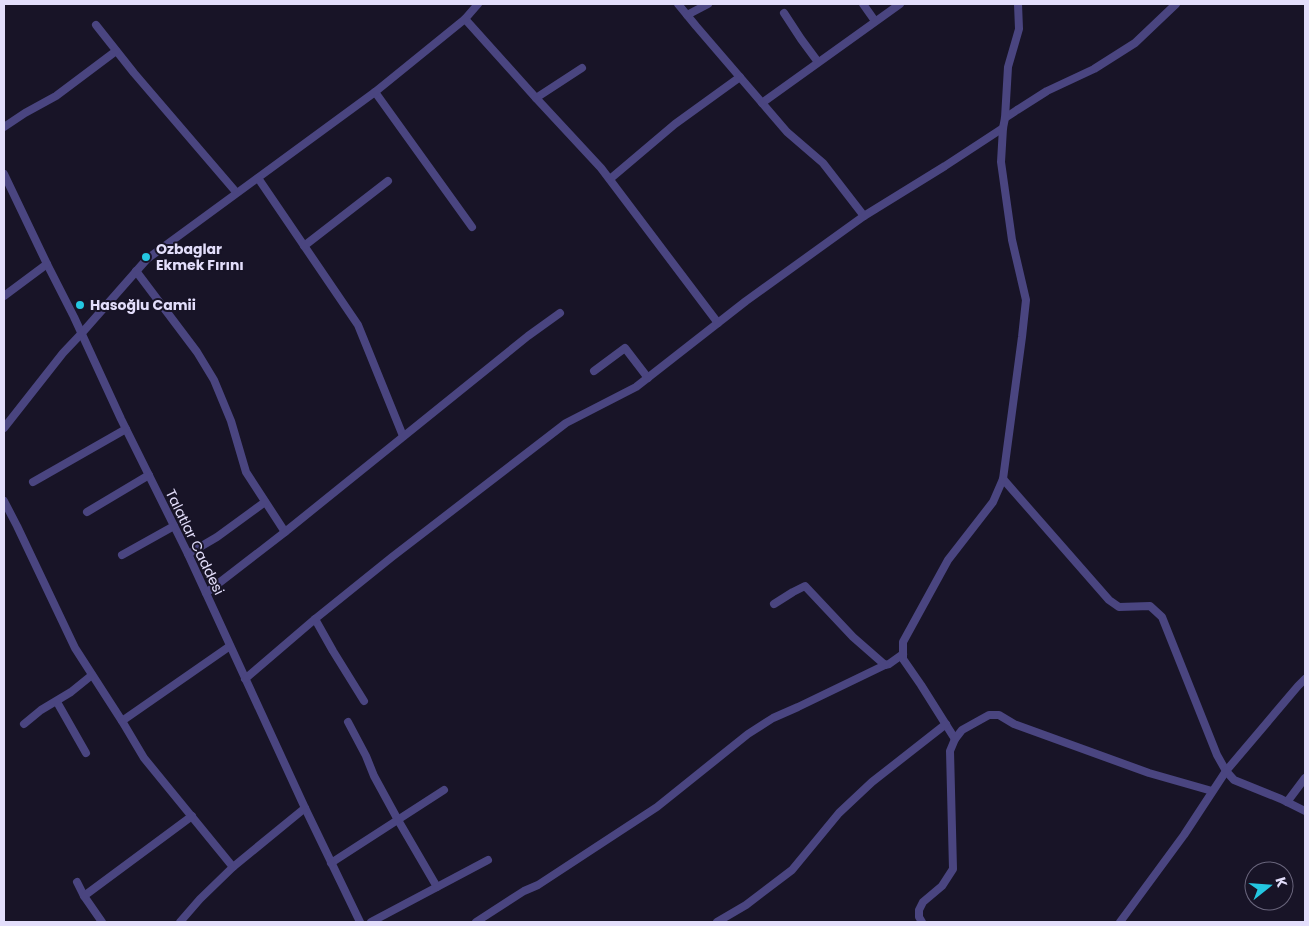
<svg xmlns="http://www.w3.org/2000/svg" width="1309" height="926" viewBox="0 0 1309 926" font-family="Poppins,sans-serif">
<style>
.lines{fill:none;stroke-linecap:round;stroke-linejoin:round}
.minor{stroke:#4a4580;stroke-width:8}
.poi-dot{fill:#24c7e1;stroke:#181427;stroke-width:2}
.labels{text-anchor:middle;stroke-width:4;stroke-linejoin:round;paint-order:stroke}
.poi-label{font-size:14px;font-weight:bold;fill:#e3defb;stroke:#181427;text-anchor:start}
.street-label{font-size:14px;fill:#e3defb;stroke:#181427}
</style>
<rect width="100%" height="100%" fill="#181427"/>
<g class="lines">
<g class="minor">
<path d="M678,4l18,22 91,106 36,31 41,53"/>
<path d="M863,4l12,17"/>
<path d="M784,13l17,26 17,23"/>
<path d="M687,15l21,-11"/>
<path d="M465,19l71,79 65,70 117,155"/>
<path d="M96,25l38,48 102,119"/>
<path d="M375,92l97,135"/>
<path d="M536,98l46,-30"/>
<path d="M762,103l138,-99"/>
<path d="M1005,118l12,-8 30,-19 47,-22 41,-26 41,-39"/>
<path d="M4,127l21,-14 31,-17 60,-45"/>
<path d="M4,174l43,90 27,53 47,102 67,135 117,254 55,114"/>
<path d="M258,178l100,147 45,111"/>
<path d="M610,179l65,-55 65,-47"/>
<path d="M304,246l84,-65"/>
<path d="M136,271l61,81 17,28 17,41 15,51 39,60"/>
<path d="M4,296l43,-32"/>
<path d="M594,371l31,-23 23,30"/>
<path d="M4,428l59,-75 18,-19 66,-75 228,-167 90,-73 13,-15"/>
<path d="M1003,479l106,121 10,7 31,-1 12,11 55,138 9,16 8,9 47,19 24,12"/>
<path d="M33,482l93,-53"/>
<path d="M4,501l13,25 58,122 47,73 22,37 89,109"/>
<path d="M87,512l62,-37"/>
<path d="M188,554l29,-17 48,-35"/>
<path d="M122,555l52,-29"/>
<path d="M206,593l79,-61 243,-196 32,-23"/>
<path d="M774,604l19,-12 12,-6 48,51 32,28 4,-1 14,-10"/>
<path d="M315,619l18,32 31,50"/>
<path d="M245,679l70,-60 77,-62 174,-134 70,-36 110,-86 118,-85 81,-50 58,-38"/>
<path d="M57,702l29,51"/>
<path d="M122,721l108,-75"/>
<path d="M348,722l18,34 8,20 24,44 39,67"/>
<path d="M24,724l17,-14 30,-18 21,-17"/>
<path d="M955,739l-34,-54 -18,-26v-17l45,-82 45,-58 10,-23 19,-142 4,-37 -14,-60 -11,-78 2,-34 2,-10 3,-51 11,-38 -1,-25"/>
<path d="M1287,802l18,-24"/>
<path d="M331,863l113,-73"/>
<path d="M77,882l7,14 18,26"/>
<path d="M84,896l108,-80"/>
<path d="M180,922l20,-23 33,-32 72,-59"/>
<path d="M371,922l117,-62"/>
<path d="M476,922l48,-31 14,-6 119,-78 91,-73 25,-16 25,-11 87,-42"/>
<path d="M717,922l29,-17 46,-35 47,-57 33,-31 74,-58"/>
<path d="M922,922l-3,-5v-7l4,-8 19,-16 11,-17 -3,-118 5,-12 7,-9 27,-15h10l15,9 135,49 63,18"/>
<path d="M1120,922l64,-87 42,-64 72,-85 7,-7"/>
</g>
</g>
<g class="poi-dot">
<circle cx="146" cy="257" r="5"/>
<circle cx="80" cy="305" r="5"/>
</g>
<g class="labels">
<g class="poi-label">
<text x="156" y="254">Ozbaglar<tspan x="156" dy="16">Ekmek Fırını</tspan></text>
<text x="90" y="310">Hasoğlu Camii</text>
</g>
<g class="street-label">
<text transform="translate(195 542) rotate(64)" y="5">Talatlar Caddesi</text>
</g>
</g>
<rect width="1309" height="926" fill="none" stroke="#e3defb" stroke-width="10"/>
<g transform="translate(1269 886) rotate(73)"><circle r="24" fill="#181427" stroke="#69657c"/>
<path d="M0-4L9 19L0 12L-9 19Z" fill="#24c7e1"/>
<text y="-8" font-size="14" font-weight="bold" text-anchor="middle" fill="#e3defb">K</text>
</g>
</svg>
